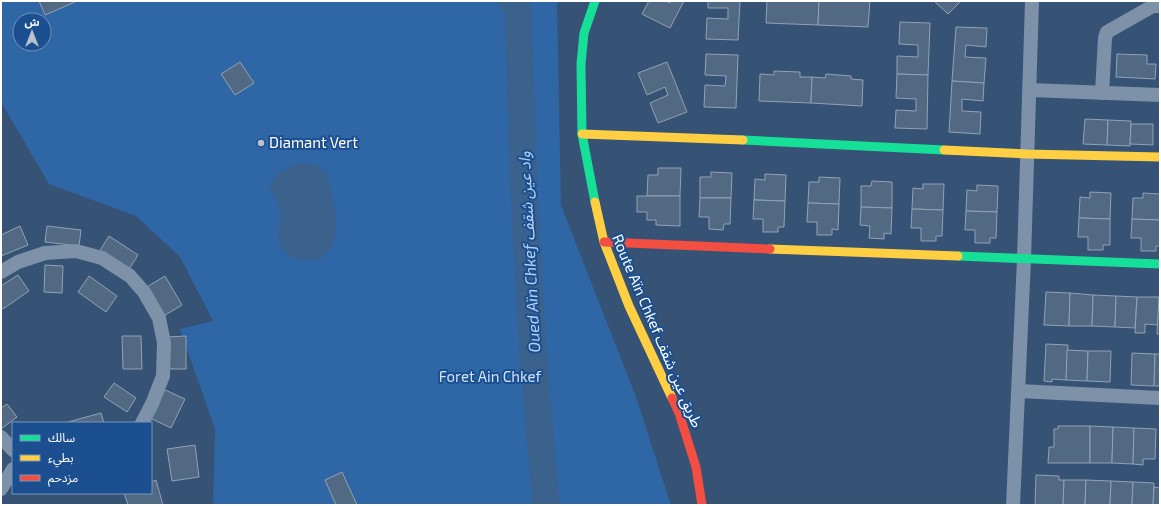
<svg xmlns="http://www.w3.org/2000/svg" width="1161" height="506" viewBox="0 0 1161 506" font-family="'Exo 2','Noto Sans Arabic',sans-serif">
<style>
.green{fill:#2f66a5;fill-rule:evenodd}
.water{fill:#3b618d}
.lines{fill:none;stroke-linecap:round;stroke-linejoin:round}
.river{stroke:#3b618d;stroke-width:27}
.building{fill:#526984;stroke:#92a2b6}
.street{stroke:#7d92a8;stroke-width:14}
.fast{stroke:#16e098;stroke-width:9}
.slow{stroke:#ffcf43;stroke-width:9}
.jam{stroke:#f24e42;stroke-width:9}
.poi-dot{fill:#b9c2ce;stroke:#1b4f8f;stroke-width:1.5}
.labels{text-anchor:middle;stroke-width:4;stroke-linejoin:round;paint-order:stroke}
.poi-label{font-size:15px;fill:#fff;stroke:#1b4f8f;text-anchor:start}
.street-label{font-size:15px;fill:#fff;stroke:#1b4f8f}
.park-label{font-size:15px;fill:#cfe3fa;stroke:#1b4f8f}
.water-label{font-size:16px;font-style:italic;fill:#b5d3f5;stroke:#1b4f8f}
</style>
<rect width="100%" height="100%" fill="#365274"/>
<path class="green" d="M1,1h558l-2,3 4,201 75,192 35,108h-458l2,-76 -35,-100 33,-8 -33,-64 -44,-41 -87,-32 -48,-82zM20,20h24v24h-24z"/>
<path class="water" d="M298,163l19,2 10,9 9,40v21l-5,14 -12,11 -24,-1 -13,-8 -4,-18 3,-19 -3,-11 -9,-17 8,-12z"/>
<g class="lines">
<path class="river" d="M511,1l7,7 6,186 9,158 13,153"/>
</g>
<g class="building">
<path d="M39,1h36v1l-30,13z"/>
<path d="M649,1h17l4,2 1,-2h13l-14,27 -28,-14z"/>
<path d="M708,1h32l-2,39 -32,-1 1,-21 21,1v-11h-20z"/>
<path d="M767,1h52l-1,24 -52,-2z"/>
<path d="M819,1h51l-2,26 -50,-2z"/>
<path d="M934,1h27l-13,13z"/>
<path d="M900,22l30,1 -2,52 -31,-1v-18l21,1v-12l-19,-1z"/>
<path d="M956,27l31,1 -1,19 -20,-2 -1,12 21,1 -2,25 -32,-2z"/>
<path d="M706,54l32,1 -2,53 -32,-1 1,-22 20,1 1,-10 -21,-1z"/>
<path d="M1117,54l30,1v9h9l-1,15 -39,-2z"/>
<path d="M240,62l14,21 -19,12 -14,-21z"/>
<path d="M667,62l20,50 -29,11 -8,-20 18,-8 -3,-8 -18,8 -9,-22z"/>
<path d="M774,71l26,1v5h12l-1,26 -52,-2 1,-27 14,1z"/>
<path d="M826,74l25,2v3l12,1 -1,26 -51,-3 1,-26 13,1z"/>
<path d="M897,74l31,1 -1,54 -32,-1 1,-18 20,1v-12l-20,-1z"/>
<path d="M952,81l32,2 -1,18 -21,-2v12l19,1 -1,22 -31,-2z"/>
<path d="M1085,119l23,1 -1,25 -24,-1z"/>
<path d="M1108,120l23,1 -1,25 -23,-1z"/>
<path d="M1131,124h22v21l-23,-1z"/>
<path d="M658,168h23l-1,28h-33l1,-21h10z"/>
<path d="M711,172l21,1 -1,25h-31v-21h11z"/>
<path d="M765,174l21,1 -1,26 -31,-1 1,-21 10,1z"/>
<path d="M819,177l21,1 -1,26 -31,-1 1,-21h10z"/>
<path d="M872,181l20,1v26l-31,-1v-21h10z"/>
<path d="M923,184h21l-1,26 -31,-1 1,-21 10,1z"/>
<path d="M977,185l21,1 -1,26 -31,-1 1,-21 10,1z"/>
<path d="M1090,192l21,1 -1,26 -31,-1 1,-21 10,1z"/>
<path d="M1143,193l17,1v26l-28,-1 1,-21h10z"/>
<path d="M637,196h43v30l-24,-1v-5h-9v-8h-10z"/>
<path d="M700,198h31l-1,26h-6l-1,6 -14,-1v-12h-10z"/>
<path d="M754,200l31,1 -1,26h-6v5h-15v-13h-10z"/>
<path d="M808,203l31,1 -1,26 -6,-1v6h-15v-13h-10z"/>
<path d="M861,207l31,1 -1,26 -7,-1v6l-15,-1 1,-12 -10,-1z"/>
<path d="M912,209l31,1 -1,26h-6v5h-15v-13h-10z"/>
<path d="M966,211l31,1 -1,26h-6v5h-15v-13h-10z"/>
<path d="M1079,218l31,1v26h-7v5h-15v-13h-10z"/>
<path d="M1132,219l28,1v26h-4v5h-15v-13h-10z"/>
<path d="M20,226l8,19 -27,11v-21z"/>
<path d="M47,226l34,4 -2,16 -34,-4z"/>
<path d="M109,236l29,19 -10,16 -29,-19z"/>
<path d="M45,265l18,1 -1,27 -18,-1z"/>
<path d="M18,275l11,16 -26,18 -2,-3v-20z"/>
<path d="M89,276l28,20 -11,16 -28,-20z"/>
<path d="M165,276l17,29 -20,12 -17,-29z"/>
<path d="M1046,292l24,1 -1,33 -25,-1z"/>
<path d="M1070,293l23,2 -1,31h-23z"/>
<path d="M1093,295l23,1 -1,31 -23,-1z"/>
<path d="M1116,296l21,1 -2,31 -20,-1z"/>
<path d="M1137,297h22l-1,28 -13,-1v9h-10z"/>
<path d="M1159,297h1v37h-3z"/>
<path d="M122,336h19l1,33h-19z"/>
<path d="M186,336v33h-18l-1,-32z"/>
<path d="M1046,344l22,1 -2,35 -14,-1v3l-8,-1z"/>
<path d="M1067,350l21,1 -1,30 -21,-1z"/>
<path d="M1088,351h23l-1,31 -23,-1z"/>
<path d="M1132,353l23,1 -1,32 -23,-1z"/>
<path d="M1155,354h5v32h-6z"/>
<path d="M114,383l22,15 -9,14 -23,-15z"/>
<path d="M163,389l22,10 -14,29 -21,-10z"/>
<path d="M7,404l10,13 -16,12v-21z"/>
<path d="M101,413l3,10h-35l-1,-1z"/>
<path d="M1058,426h32v37h-42l1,-16h5v-18h4z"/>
<path d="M1090,426l23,1 -1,36h-22z"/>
<path d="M1113,427l21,1 -1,36 -21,-1z"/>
<path d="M1134,428l22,1 -1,30h-12v6l-10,-1z"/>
<path d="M195,445l4,32 -27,4 -5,-32z"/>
<path d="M342,472l15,33h-21l-11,-25z"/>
<path d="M1036,475l23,1v4h5l-1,25h-28z"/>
<path d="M156,480l7,25h-35l-4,-12h27v-11z"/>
<path d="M1064,480h22l-1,25h-22z"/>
<path d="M1086,480l25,1 -1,24h-25z"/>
<path d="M1111,481l22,1 -1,23h-22z"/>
<path d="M1133,482l21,1 -1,22h-21z"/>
<path d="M1154,487l6,1v17h-7z"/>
</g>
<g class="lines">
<g class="street">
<path d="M1030,90l130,5"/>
<path d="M1102,93l3,-55 2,-6 46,-26h7"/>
<path d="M1,272l17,-10 27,-9 31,-2 26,7 28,18 14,16 15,26 5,25 -1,33 -11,28 -10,19"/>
<path d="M1019,391l141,7"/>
<path d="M1,437l12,13"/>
<path d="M1,489l12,-20"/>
<path d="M1013,505l11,-246 8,-258"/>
</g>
<g class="fast">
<path d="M595,1l-11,32 -3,31 1,70 13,68"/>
<path d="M743,140l201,10"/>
<path d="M958,256l202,8"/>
</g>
<g class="slow">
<path d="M582,134l161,6"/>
<path d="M944,150l83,4 133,3"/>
<path d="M595,202l9,40 25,64 43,92"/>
<path d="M770,249l188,7"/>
</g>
<g class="jam">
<path d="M604,242l166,7"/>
<path d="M672,398l7,15 17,54 6,38"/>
</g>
</g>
<circle class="poi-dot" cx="261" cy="143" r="4"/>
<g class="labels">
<g class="poi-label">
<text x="269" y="148">Diamant Vert</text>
</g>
<g class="street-label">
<text transform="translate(657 331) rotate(67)" y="5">Route Aïn Chkef طريق عين شقف</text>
</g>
<g class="park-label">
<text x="490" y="382">Foret Ain Chkef</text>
</g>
<g class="water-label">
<text transform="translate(529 252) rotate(-93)" y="6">Oued Aïn Chkef واد عين شقف</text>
</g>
</g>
<rect width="1161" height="506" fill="none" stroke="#ffffff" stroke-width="4"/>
<rect x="12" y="422" width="140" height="72" fill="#1b4f8f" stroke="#7695bc"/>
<rect x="20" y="435" width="20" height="6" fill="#16e098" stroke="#7695bc"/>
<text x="48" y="442" font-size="12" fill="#ffffff">سالك</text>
<rect x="20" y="455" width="20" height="6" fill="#ffcf43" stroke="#7695bc"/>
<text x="48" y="462" font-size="12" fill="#ffffff">بطيء</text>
<rect x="20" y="475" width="20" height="6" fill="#f24e42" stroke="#7695bc"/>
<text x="48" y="482" font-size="12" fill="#ffffff">مزدحم</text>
<g transform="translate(32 32)"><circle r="19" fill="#1b4f8f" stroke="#7695bc"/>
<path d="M0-3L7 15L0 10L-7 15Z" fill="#b9c2ce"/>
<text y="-6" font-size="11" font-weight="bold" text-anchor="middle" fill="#ffffff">ش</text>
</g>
</svg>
